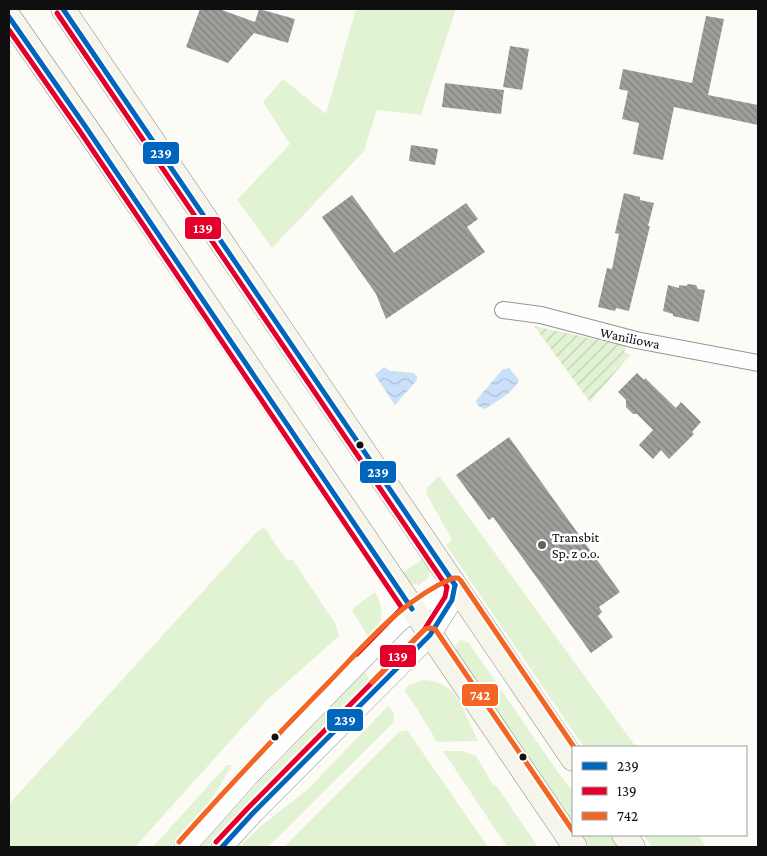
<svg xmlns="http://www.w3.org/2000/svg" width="767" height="856" viewBox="0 0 767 856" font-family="'Crimson Pro',serif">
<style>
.grass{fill:#e2f3d4}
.garden{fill:url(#garden-furrows)}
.water{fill:url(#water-waves)}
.building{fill:url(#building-back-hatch)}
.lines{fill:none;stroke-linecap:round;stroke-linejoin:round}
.minor-casing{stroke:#969593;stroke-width:18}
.tertiary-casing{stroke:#969593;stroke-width:22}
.secondary-casing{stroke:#8c8c89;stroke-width:25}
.minor{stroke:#fffefe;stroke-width:16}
.tertiary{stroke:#fffefe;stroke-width:21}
.secondary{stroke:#f5f5eb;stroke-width:24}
.bus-1-casing{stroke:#fff;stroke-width:9}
.bus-2-casing{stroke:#fff;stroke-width:9}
.bus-3-casing{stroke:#fff;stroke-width:9}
.bus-1{stroke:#0065bd;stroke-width:5}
.bus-2{stroke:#e4002b;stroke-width:5}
.bus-3{stroke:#f26522;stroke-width:5}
.bus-dot{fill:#0f0f0f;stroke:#fff;stroke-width:2}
.poi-dot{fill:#626260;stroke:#fff;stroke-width:2}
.labels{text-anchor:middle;stroke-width:5;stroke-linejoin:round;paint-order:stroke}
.street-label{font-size:14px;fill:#0f0f0f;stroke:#fff}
.poi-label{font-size:14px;fill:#0f0f0f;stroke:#fff;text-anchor:start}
.line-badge{stroke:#fff;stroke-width:2}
.badge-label{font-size:14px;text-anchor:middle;font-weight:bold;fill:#fff}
</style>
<defs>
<pattern id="garden-furrows" width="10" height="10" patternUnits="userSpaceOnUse" patternTransform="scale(1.25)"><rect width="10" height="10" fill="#e2f3d4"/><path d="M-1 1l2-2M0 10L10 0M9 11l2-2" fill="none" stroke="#c1cfb5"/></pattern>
<pattern id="water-waves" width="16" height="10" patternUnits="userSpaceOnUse" patternTransform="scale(1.25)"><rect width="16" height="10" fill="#cae0f8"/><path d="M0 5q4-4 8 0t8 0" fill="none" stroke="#acbfd3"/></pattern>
<pattern id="building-back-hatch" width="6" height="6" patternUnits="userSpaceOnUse" patternTransform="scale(1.25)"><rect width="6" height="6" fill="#a09e9a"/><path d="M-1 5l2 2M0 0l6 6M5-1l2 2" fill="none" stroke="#817f7c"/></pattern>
</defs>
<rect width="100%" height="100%" fill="#fcfbf5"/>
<g class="grass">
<path d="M356,9h100l-35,106 -44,-5 -12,37 1,2 -94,99 -35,-48 53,-56 -27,-42 20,-23 43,35z"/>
<path d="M439,476l197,271h-52l-138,-202 6,-5 -26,-47 1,-5z"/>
<path d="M264,527l23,34 5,-2 43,64 4,13 -71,63 -133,148h-126v-43l248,-272z"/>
<path d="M424,558l6,14 -2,6 -9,7 -10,-2 -7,-10z"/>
<path d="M375,592c11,19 7,31 -6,46l-17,-27 4,-5z"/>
<path d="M461,640l8,3 90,131 14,17v32l-116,-171c-2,-6 -1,-9 4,-12z"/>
<path d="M365,672l5,7 -117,117 -46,51h-7l53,-59z"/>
<path d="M424,680c10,0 22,5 29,12 7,7 20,38 25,49l-41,1 -19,-32 -14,-20 6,-5z"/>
<path d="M388,706l6,7 -1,10 -125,124h-29l22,-21 46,-36z"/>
<path d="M407,730l81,117h-204l115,-115z"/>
<path d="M443,751h20l13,5 18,30 2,-1 42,62h-31z"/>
<path d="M227,765h5l-23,39 -39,43h-17z"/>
<path d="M581,835h29l10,12h-30z"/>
<path d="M643,835h55l8,12h-54z"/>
</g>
<path class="garden" d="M534,326l92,20 -2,6 6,3 -40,47z"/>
<g class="water">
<path d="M384,367l6,4 24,2 3,4v3l-22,25 -20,-30z"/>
<path d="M509,368l10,12c-7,14 -21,20 -34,29l-7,-3 -2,-5 3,-4 23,-27z"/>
</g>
<g class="building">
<path d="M200,9h19l36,13 4,-13 36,10 -7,24 -34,-10 -26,30 -42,-16z"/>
<path d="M706,16l18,3 -16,76 50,10v20l-84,-18 -11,53 -30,-6 6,-31 -17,-4 6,-28 -9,-2 4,-20 69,14z"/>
<path d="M510,46l19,3 -7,41 -19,-3z"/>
<path d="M445,83l59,7 -3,24 -59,-7z"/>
<path d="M411,145l27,4 -3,16 -26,-4z"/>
<path d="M624,193l16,4v3l14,3 -6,23h2l-21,85 -13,-3 -1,3 -17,-4 9,-39 5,1 7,-35 -4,-1z"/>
<path d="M352,195l42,58 72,-50 12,16 -11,8 18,25 -99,67 -10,-25 -54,-77z"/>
<path d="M688,284l8,1 2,4 7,1 -6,32 -26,-6v-2l-10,-3 5,-26 11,3v-3l7,1z"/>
<path d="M637,373l7,7 1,-2 31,30 5,-6 20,20 -9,10 2,2 -25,25 -8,-9 -8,9 -14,-14 14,-15 -16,-16h-4l-7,-7v-7l-8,-8z"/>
<path d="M509,437l111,155 -21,15 3,5 -4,4 15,21 -22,16 -98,-136 -4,3 -33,-45z"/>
</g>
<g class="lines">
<defs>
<path id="minor" d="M503,310l38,5 95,25 122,23"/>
<g id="tertiary">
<path d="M185,847l63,-71 149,-153c18,-16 36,-28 58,-38"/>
<path d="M222,847l31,-34 177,-178 22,-35 3,-15"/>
</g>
<g id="secondary">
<path d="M63,9l510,750"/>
<path d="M9,17l76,109 490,721"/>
<path d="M624,835l9,12"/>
</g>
</defs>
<use href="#minor" class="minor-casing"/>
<use href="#tertiary" class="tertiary-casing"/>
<use href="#secondary" class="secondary-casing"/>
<use href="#minor" class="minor"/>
<use href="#tertiary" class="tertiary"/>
<use href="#secondary" class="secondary"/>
<defs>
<g id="bus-1">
<path d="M63,9l392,576"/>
<path d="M9,17l76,109 327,483"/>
<path d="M222,847l31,-34 177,-178 22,-35 3,-15"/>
</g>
<g id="bus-2">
<path d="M57,13l390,574 -2,10 -21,33 -176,178 -32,34"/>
<path d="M9,30l70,100 323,478 -45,46"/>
</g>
<g id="bus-3">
<path d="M372,682l53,-53 5,-1 5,1 138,202"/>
<path d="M179,842c48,-54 97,-106 148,-158 38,-39 74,-84 126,-106h5l3,3 113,166"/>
</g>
</defs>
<use href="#bus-1" class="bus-1-casing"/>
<use href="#bus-2" class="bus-2-casing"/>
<use href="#bus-3" class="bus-3-casing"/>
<use href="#bus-1" class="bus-1"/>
<use href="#bus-2" class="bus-2"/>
<use href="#bus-3" class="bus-3"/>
</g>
<g class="bus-dot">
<circle cx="360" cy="445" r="4.5"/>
<circle cx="275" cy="737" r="4.5"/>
<circle cx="523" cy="757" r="4.5"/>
</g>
<circle class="poi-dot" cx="542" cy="545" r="5"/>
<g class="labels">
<g class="street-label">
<text transform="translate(630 338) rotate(12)" y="5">Waniliowa</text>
</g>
<g class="poi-label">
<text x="552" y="542">Transbit<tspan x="552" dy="16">Sp. z o.o.</tspan></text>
</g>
</g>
<g class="line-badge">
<rect x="142" y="141" width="38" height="24" rx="5" fill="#0065bd"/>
<rect x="184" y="216" width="38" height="24" rx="5" fill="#e4002b"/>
<rect x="359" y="460" width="38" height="24" rx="5" fill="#0065bd"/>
<rect x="379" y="644" width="38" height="24" rx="5" fill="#e4002b"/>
<rect x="461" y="683" width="38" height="24" rx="5" fill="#f26522"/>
<rect x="326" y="708" width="38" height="24" rx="5" fill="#0065bd"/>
</g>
<g class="badge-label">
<text x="161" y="158">239</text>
<text x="203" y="233">139</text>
<text x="378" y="477">239</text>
<text x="398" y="661">139</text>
<text x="480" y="700">742</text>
<text x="345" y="725">239</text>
</g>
<rect width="767" height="856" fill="none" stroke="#0f0f0f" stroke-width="20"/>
<rect x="572" y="746" width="175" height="90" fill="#ffffff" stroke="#9f9f9f"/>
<rect x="582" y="762" width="25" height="8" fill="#0065bd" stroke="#9f9f9f"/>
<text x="617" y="771" font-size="15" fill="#0f0f0f">239</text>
<rect x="582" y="787" width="25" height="8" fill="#e4002b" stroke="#9f9f9f"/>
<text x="617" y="796" font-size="15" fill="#0f0f0f">139</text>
<rect x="582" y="812" width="25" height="8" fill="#f26522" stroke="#9f9f9f"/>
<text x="617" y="821" font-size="15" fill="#0f0f0f">742</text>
</svg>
